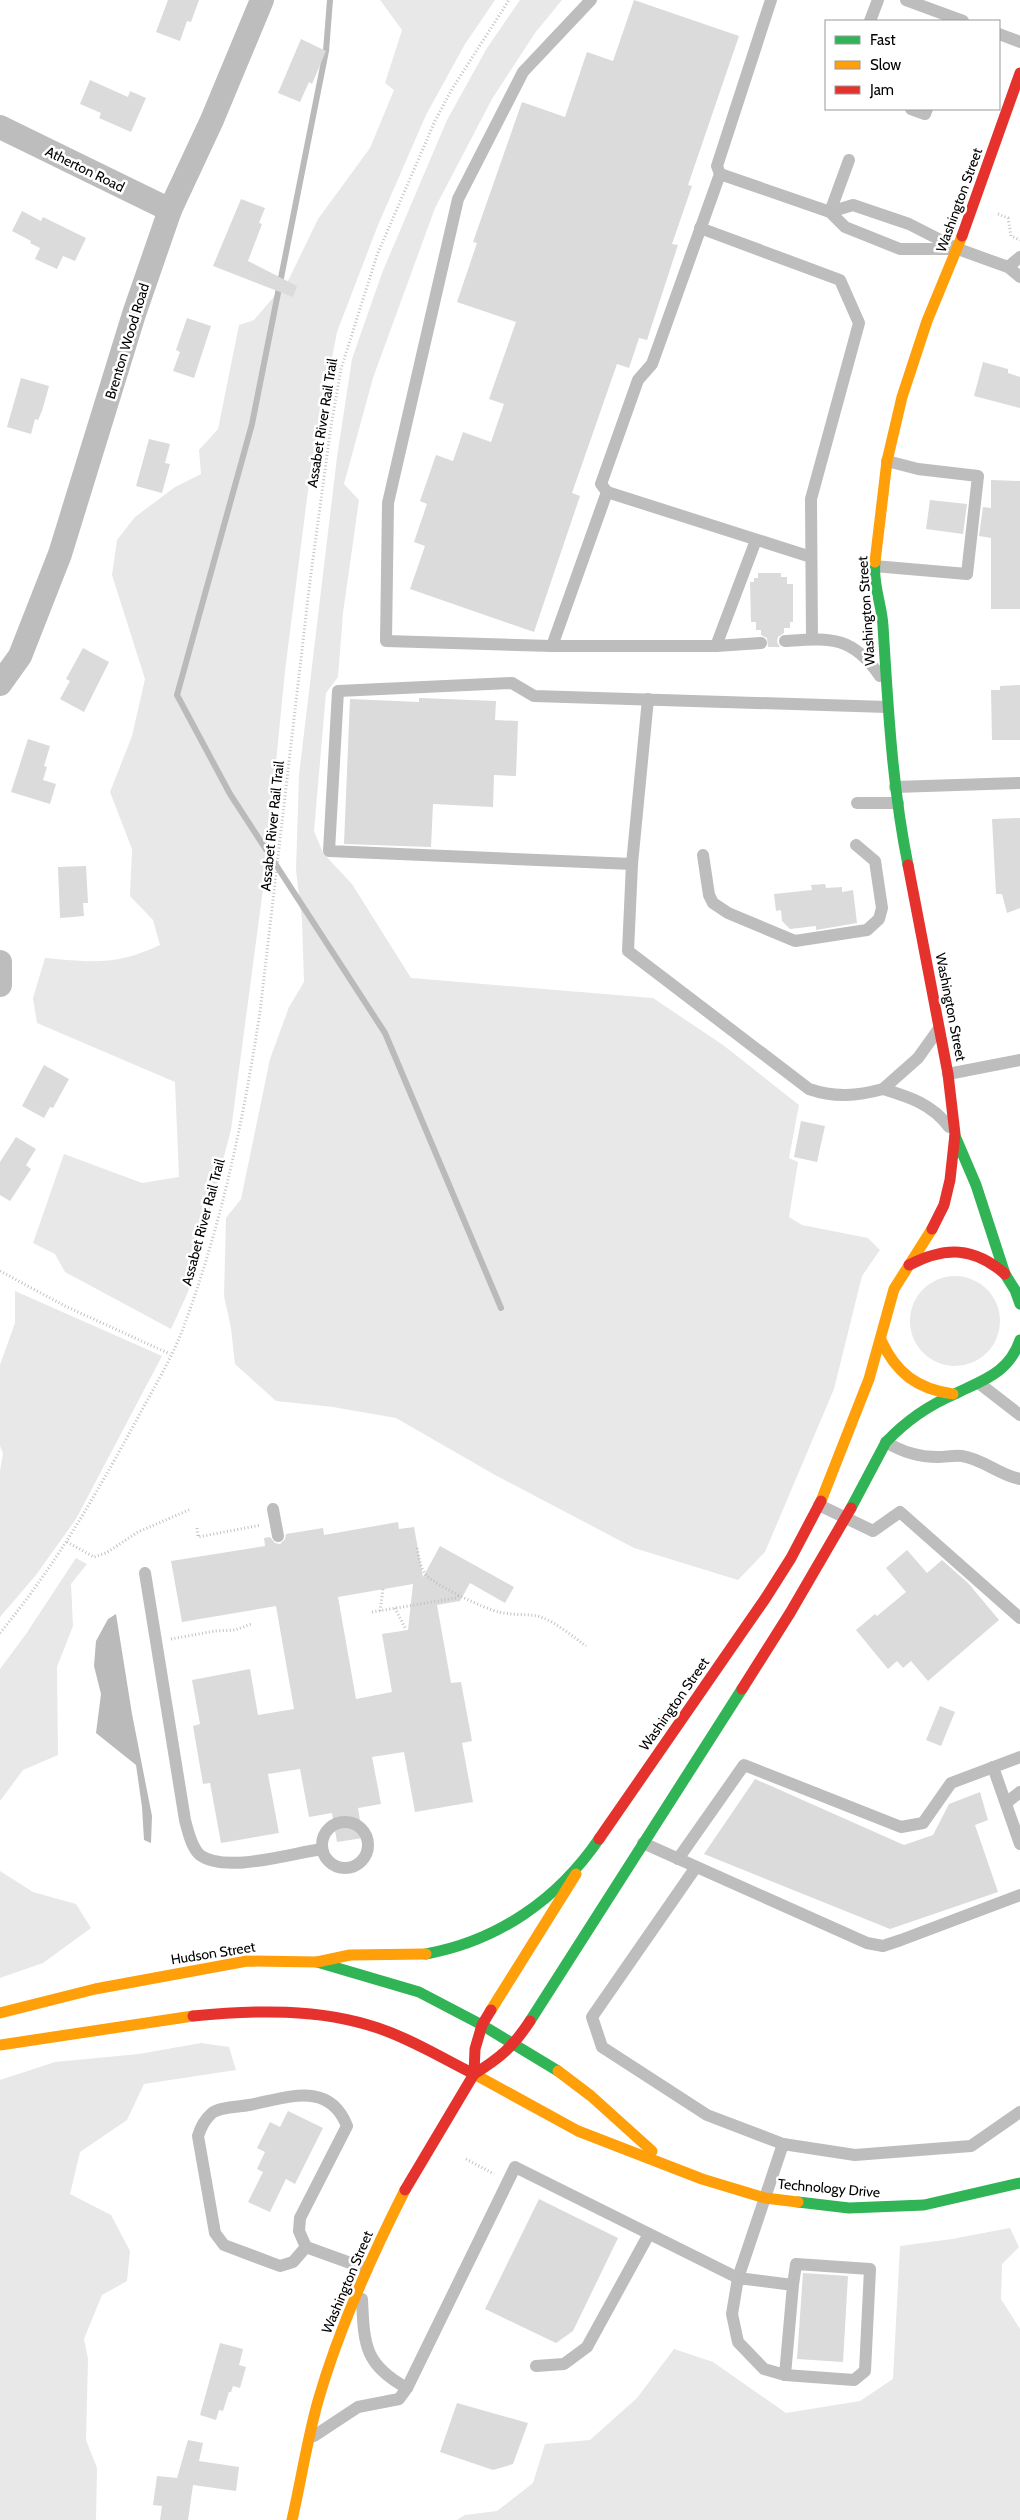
<svg xmlns="http://www.w3.org/2000/svg" width="1020" height="2520" viewBox="0 0 1020 2520" font-family="Cabin,sans-serif">
<style>
.green{fill:#e8e8e8}
.water{fill:#bababa}
.lines{fill:none;stroke-linecap:round;stroke-linejoin:round}
.stream{stroke:#bababa;stroke-width:6}
.building{fill:#dbdbdb;fill-rule:evenodd}
.path{stroke:#c2c2c2;stroke-width:3;stroke-dasharray:1 2.5;stroke-linecap:butt}
.lane{stroke:#bdbdbd;stroke-width:12}
.street{stroke:#bdbdbd;stroke-width:24}
.fast{stroke:#30b455;stroke-width:11}
.slow{stroke:#ff9f0a;stroke-width:11}
.jam{stroke:#e5322d;stroke-width:11}
.labels{text-anchor:middle;stroke-width:5;stroke-linejoin:round;paint-order:stroke}
.street-label{font-size:14px;fill:#000;stroke:#fff}
</style>
<rect width="100%" height="100%" fill="#fff"/>
<g class="green">
<path d="M380,0h115l-30,44 -39,71 -48,110 -41,107 -26,135 -26,204 -20,203 -34,256 -43,162 -17,37 -106,-57 -10,-18 -22,-11 31,-89 78,29 37,-6 -4,-95 -138,-59 -4,-25 12,-40c46,4 71,8 115,-13l-7,-25 -23,-24 2,-47 -22,-57 22,-56 13,-57 -33,-104 5,-35 18,-23 40,-30 26,-13 -2,-24 19,-21 21,-104 15,-5 35,-41 29,-60 52,-71 24,-58 -9,-7 17,-53z"/>
<path d="M520,0h42l-27,33 -43,66 -57,109 -62,170 -29,106 15,16 -16,113 -5,64 -12,16 -12,138 9,22 29,31 59,94 242,20 70,47 76,60 -10,53 9,4 -9,55 13,8 66,13 12,12 -18,26 -28,113 -69,163 -27,28 -104,-32 -139,-73 -99,-57 -63,-11 -57,-6 -41,-37 -4,-36 -7,-32 2,-78 15,-19 29,-140 19,-52 15,-25 -2,-62 -6,-50 3,-95 38,-318 15,-98 30,-86 65,-153 40,-72z"/>
<circle cx="955" cy="1321" r="45"/>
<path d="M15,1291l147,65 -86,163 -40,56 -36,42v-146l3,-18 -3,-7v-81l15,-42z"/>
<path d="M76,1558l11,6 -16,20 2,42 -16,41 1,88 -35,15 -23,31v-132l26,-35z"/>
<path d="M0,1871l33,21 43,12 15,24 -48,35 -43,15z"/>
<path d="M201,2043l28,4 7,23 -92,14 -17,36 -47,32 -10,42 41,21 19,36 -3,30 -25,14 -18,44 4,20 -2,81 11,28 -1,52h-96v-440l55,-18 84,-8z"/>
<path d="M1010,2228l9,19 -17,17 -1,35 19,30v191h-563l8,-5 32,-4 36,-28 12,-39 45,-4 47,-42 37,-49 39,13 73,51 74,-12 33,-22 7,-133 52,-7z"/>
</g>
<path class="water" d="M116,1614l16,100 20,102 -1,27 -7,-3 -2,-33 -6,-42 -40,-32 5,-39 -7,-28 2,-25 12,-22z"/>
<g class="lines">
<path class="stream" d="M330,0l-4,51 -74,373 -75,271 53,99 155,239 116,275"/>
</g>
<g class="building">
<path d="M168,0h31l-8,22 -4,-1 -7,20 -24,-9z"/>
<path d="M634,0l105,36 -51,149 4,1 -20,58 6,1 -31,95 -8,-2 -10,30 -12,-4 -45,129 8,3 -46,136 -124,-43 15,-43 -11,-4 13,-38 -7,-3 16,-46 17,6 10,-29 28,10 13,-38 -15,-5 27,-77 -59,-20 20,-59 -4,-1 49,-140 43,15 22,-65 26,9z"/>
<path d="M301,39l25,12 -14,33 -3,-2 -9,20 -22,-9z"/>
<path d="M90,80l38,17 2,-6 16,7 -15,34 -32,-14 2,-5 -21,-9z"/>
<path d="M241,199l24,9 -6,15 3,1 -14,37 49,25 -4,11 -80,-31z"/>
<path d="M22,211l19,10 2,-4 43,21 -11,23 -12,-5 -6,13 -22,-10 5,-11 -10,-5 1,-2 -19,-10z"/>
<path d="M187,318l24,8 -17,52 -21,-7 7,-19 -4,-2z"/>
<path d="M983,362l25,7v4l12,4v31l-46,-12z"/>
<path d="M21,378l28,8 -7,25 -4,9 -3,-1 -4,15 -24,-7z"/>
<path d="M149,439l21,5 -5,19 5,1 -8,29 -26,-7z"/>
<path d="M991,480l29,1v128h-29v-71l-12,-2 4,-29 8,1z"/>
<path d="M930,500l37,4 -4,30 -37,-5z"/>
<path d="M758,573h23v4h6v7h6v38h-3v6h-6v5l-6,4 -1,5 3,5h-12l-1,-9 -6,-3v-5h-5v-8h-5l-1,-40h4v-4h4z"/>
<path d="M83,648l26,14 -25,50 -24,-13 10,-18 -4,-2z"/>
<path d="M1020,685v55h-28l-1,-50h9v-4z"/>
<path d="M419,698l77,3 -1,19 23,1 -2,55 -22,-1 -1,32 -60,-3 -2,43 -87,-3 6,-145 69,3z"/>
<path d="M28,739l22,7 -6,20 3,1 -4,13 13,4 -6,20 -39,-12z"/>
<path d="M1020,818v90l-13,5 -5,-19h-6l-4,-75z"/>
<path d="M86,866l2,37h-5l1,13 -24,2 -2,-51z"/>
<path d="M825,884l1,4 16,-1v5l11,-2 4,33 -41,7v-4l-26,3 -8,-8 -1,-11 -5,1 -2,-17 38,-4 -1,-5z"/>
<path d="M44,1065l25,14 -16,29 -3,-1 -6,11 -22,-12z"/>
<path d="M801,1121l24,5 -8,36 -23,-5z"/>
<path d="M16,1137l20,12 -10,16 5,4 -21,32 -10,-6v-33z"/>
<path d="M398,1522l1,7 15,-2 9,50 17,-31 74,41 -9,16 -35,-20 -10,18 -23,4 14,78 10,-1 11,59 -10,2 11,59 -58,10 -11,-60 -32,5 9,47 -23,4 5,30 -26,4 -5,-29 -23,4 -9,-48 -32,5 11,59 -58,10 -11,-60 -7,1 -10,-58 7,-2 -8,-44 58,-11 8,46 36,-6 -18,-103 -94,16 -11,-61 94,-15 -1,-8 6,-1 5,6 5,1 5,-5 1,-5 37,-6 1,7zM413,1584l-5,46 -26,4 10,58 -36,7 -18,-102z"/>
<path d="M907,1550l20,23 15,-13 26,23 31,37 -71,61 -17,-20 -8,7 -6,-7 -9,8 -32,-39 19,-16 2,2 29,-24 -20,-24z"/>
<path d="M940,1706l15,6 -14,34 -15,-6z"/>
<path d="M755,1779l149,66 29,-10 16,-31 31,-12 8,28 -13,5 23,67 -108,37 -186,-75z"/>
<path d="M288,2111l35,17 -28,56 -9,-5 -16,33 -22,-10 15,-30 -6,-3 8,-17 -8,-4 13,-26 10,5z"/>
<path d="M539,2199l79,39 -45,93 -17,12 -71,-34z"/>
<path d="M803,2273l45,3 -5,86 -46,-3z"/>
<path d="M220,2343l23,6 -4,16 7,2 -6,21 -7,-2 -2,6h-2l-6,19 -4,-1 -3,10 -16,-5z"/>
<path d="M457,2403l71,20 -15,41 -20,6 -53,-18z"/>
<path d="M188,2440l15,3 -4,18 40,6 -3,24 -43,-6 -5,35h-28l2,-14 -9,-1 4,-29 20,2z"/>
</g>
<g class="lines">
<g class="path">
<path d="M998,214l10,4 3,18 9,4"/>
<path d="M0,1271l65,35 105,48"/>
<path d="M197,1528l1,9 63,-12"/>
<path d="M67,1542l27,15 12,-4 32,-21 53,-23"/>
<path d="M417,1548c2,10 3,20 10,28 10,10 58,33 72,36 14,4 28,1 42,5 16,6 31,19 45,29"/>
<path d="M395,1608l11,22"/>
<path d="M380,1611l3,-22"/>
<path d="M372,1612l84,-14 4,-3"/>
<path d="M0,1633c56,-68 94,-135 136,-212 17,-32 37,-64 49,-98 37,-100 59,-206 75,-311l50,-431 21,-155 10,-57 36,-114 58,-134 17,-32 57,-89"/>
<path d="M171,1639l44,-8 20,-1 16,-6"/>
<path d="M466,2159l28,15"/>
</g>
<g class="lane">
<path d="M591,0l-68,72 -65,127 -70,304 -2,138 166,5 55,-154 -6,-8 37,-104 14,-16 68,-190 -3,-8 54,-166"/>
<path d="M906,0l57,21"/>
<path d="M870,21l8,-21"/>
<path d="M999,34l21,8"/>
<path d="M911,109l14,5 2,-5"/>
<path d="M720,174l110,38 15,15 55,22h58l-49,-25 -56,-19 -23,7"/>
<path d="M830,212l19,-52"/>
<path d="M700,228l140,52 19,43 -48,176 1,140"/>
<path d="M958,249l50,18 12,10"/>
<path d="M1008,267l12,-10"/>
<path d="M607,492l204,65"/>
<path d="M874,566l93,8 11,-98 -60,-7 -31,-8"/>
<path d="M785,641c45,-3 67,-6 95,35"/>
<path d="M552,646h164l40,-106"/>
<path d="M716,646l45,-3"/>
<path d="M648,699l-16,165 -4,87 181,138c26,9 48,7 74,0"/>
<path d="M895,787l125,-4"/>
<path d="M857,803h41"/>
<path d="M703,855l6,40 4,8 15,10 67,28 72,-11 12,-11 3,-11 -7,-47 -19,-16"/>
<path d="M632,864l-303,-13 9,-160 174,-8 22,13 353,11"/>
<path d="M938,1030l-20,28 -35,31c26,8 49,15 66,38"/>
<path d="M948,1074l72,-14"/>
<path d="M980,1384l40,31"/>
<path d="M886,1442c16,10 33,15 52,15 8,0 16,-2 24,-1 21,3 37,19 58,23"/>
<path d="M819,1505l54,26 27,-19 120,106"/>
<path d="M273,1509l5,27"/>
<path d="M145,1573l40,247c3,11 6,27 15,35 26,19 92,-2 122,-6"/>
<path d="M993,1767l27,77"/>
<path d="M1006,1803l14,-11"/>
<circle cx="345" cy="1845" r="23"/>
<path d="M643,1843l224,100 16,3 18,-6 119,-45"/>
<path d="M678,1859l66,-94 157,62 22,-4 28,-40 69,-26"/>
<path d="M696,1867l-104,150 10,30 105,68 76,29 72,11 116,-9 49,-34"/>
<path d="M306,2247l-7,-16 1,-13 47,-92c-18,-46 -60,-28 -98,-21 -10,2 -30,2 -37,8 -8,7 -11,14 -14,23l17,97 9,12 56,21 13,-4 13,-15 61,22"/>
<path d="M738,2278l55,7 -8,90 -21,-6 -26,-27 -6,-28z"/>
<path d="M362,2299c2,45 2,66 45,89"/>
<path d="M536,2366l28,-2 23,-17 62,-113"/>
<path d="M785,2375l69,5 11,-9 5,-102 -74,-5 -3,21"/>
<path d="M314,2436l44,-29 41,-8 8,-11 108,-221 223,111 45,-134"/>
</g>
<g class="street">
<path d="M0,127l170,83"/>
<path d="M0,684l20,-28 40,-102 74,-240 36,-104 42,-90 50,-120"/>
<path d="M0,962v23"/>
</g>
<g class="fast">
<path d="M875,562c-3,20 7,43 8,64 5,80 9,160 25,239"/>
<path d="M955,1136l21,49 29,89 10,16 5,14"/>
<path d="M851,1508l35,-66c19,-20 43,-37 69,-48 28,-14 54,-21 65,-54"/>
<path d="M426,1954c72,-13 132,-55 173,-115"/>
<path d="M317,1962l102,30 63,33 76,46"/>
<path d="M530,2021l212,-332"/>
<path d="M798,2202l51,6 75,-3 96,-22"/>
</g>
<g class="slow">
<path d="M875,562l12,-101 15,-64 25,-76 35,-85"/>
<path d="M881,1340c15,33 36,49 72,54"/>
<path d="M821,1501l48,-122 25,-90 38,-60"/>
<path d="M491,2010l85,-136"/>
<path d="M0,2013l95,-24 152,-28 70,1 33,-7 76,-1"/>
<path d="M0,2045l193,-29"/>
<path d="M558,2071l33,25 61,55"/>
<path d="M474,2074l104,57 124,48 63,19 33,4"/>
<path d="M292,2520c9,-39 15,-80 26,-119 21,-73 53,-144 87,-211"/>
</g>
<g class="jam">
<path d="M962,236l58,-163"/>
<path d="M908,865l40,209 7,60 -5,46 -6,25 -12,24"/>
<path d="M909,1265c37,-19 65,-18 96,9"/>
<path d="M742,1689l48,-76 61,-105"/>
<path d="M599,1839l166,-240 26,-41 30,-57"/>
<path d="M193,2016c62,-6 125,-8 185,12 33,11 64,30 96,46 26,-16 39,-27 56,-53"/>
<path d="M405,2190l69,-116 1,-25 7,-24 9,-15"/>
</g>
</g>
<g class="labels">
<g class="street-label">
<text transform="translate(85 169) rotate(26)" y="5">Atherton Road</text>
<text transform="translate(959 200) rotate(-70)" y="5">Washington Street</text>
<text transform="translate(127 341) rotate(-73)" y="5">Brenton Wood Road</text>
<text transform="translate(322 423) rotate(-81)" y="5">Assabet River Rail Trail</text>
<text transform="translate(866 611) rotate(-94)" y="5">Washington Street</text>
<text transform="translate(272 826) rotate(-84)" y="5">Assabet River Rail Trail</text>
<text transform="translate(951 1007) rotate(79)" y="5">Washington Street</text>
<text transform="translate(203 1222) rotate(-75)" y="5">Assabet River Rail Trail</text>
<text transform="translate(674 1704) rotate(-55)" y="5">Washington Street</text>
<text transform="translate(213 1953) rotate(-9)" y="5">Hudson Street</text>
<text transform="translate(829 2188) rotate(5)" y="5">Technology Drive</text>
<text transform="translate(347 2282) rotate(-67)" y="5">Washington Street</text>
</g>
</g>
<rect x="825" y="20" width="175" height="90" fill="#ffffff" stroke="#999999"/>
<rect x="835" y="36" width="25" height="8" fill="#30b455" stroke="#999999"/>
<text x="870" y="45" font-size="15" fill="#000000">Fast</text>
<rect x="835" y="61" width="25" height="8" fill="#ff9f0a" stroke="#999999"/>
<text x="870" y="70" font-size="15" fill="#000000">Slow</text>
<rect x="835" y="86" width="25" height="8" fill="#e5322d" stroke="#999999"/>
<text x="870" y="95" font-size="15" fill="#000000">Jam</text>
</svg>
